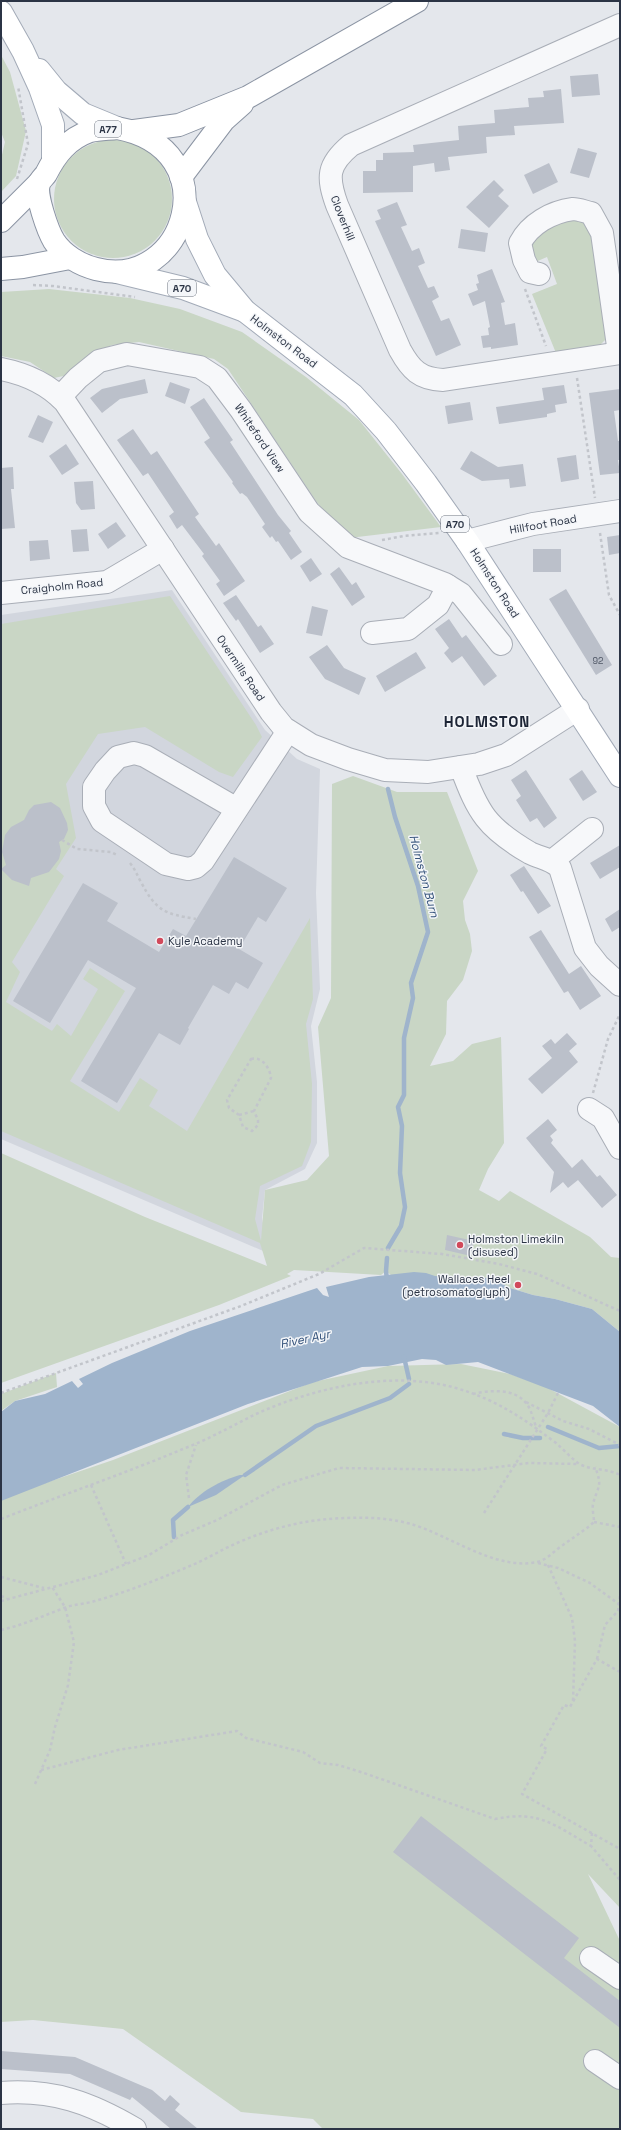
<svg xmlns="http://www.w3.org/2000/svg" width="621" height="2130" viewBox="0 0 621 2130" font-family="'Space Grotesk',sans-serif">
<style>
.built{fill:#d2d6de}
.green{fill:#c9d6c5}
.water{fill:#9fb4cc}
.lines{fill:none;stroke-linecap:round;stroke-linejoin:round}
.stream{stroke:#9fb4cc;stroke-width:4.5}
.building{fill:#bbc0ca}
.minor-casing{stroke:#a9aeb7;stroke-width:24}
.major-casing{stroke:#a3abb8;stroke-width:24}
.highway-casing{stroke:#8b94a3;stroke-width:24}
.path{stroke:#c2c5cb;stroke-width:2.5;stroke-dasharray:3 3;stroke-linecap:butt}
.minor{stroke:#f7f8fa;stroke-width:22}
.major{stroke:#fff;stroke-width:22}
.highway{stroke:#fff;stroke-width:22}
.poi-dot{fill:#d1495b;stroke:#f4f6f9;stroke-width:1.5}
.labels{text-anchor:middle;stroke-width:3;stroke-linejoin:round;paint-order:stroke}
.number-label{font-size:9px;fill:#4f5766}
.shield{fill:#f4f6f9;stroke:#676e7b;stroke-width:1}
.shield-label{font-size:10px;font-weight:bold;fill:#2b3445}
.street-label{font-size:11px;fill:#2b3445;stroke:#f4f6f9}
.poi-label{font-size:11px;fill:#2b3445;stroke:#f4f6f9;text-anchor:start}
.water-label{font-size:12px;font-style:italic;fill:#34527a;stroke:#f4f6f9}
.district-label{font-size:15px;font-weight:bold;letter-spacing:1px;fill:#1d2536;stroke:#f4f6f9}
</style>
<rect width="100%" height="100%" fill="#e4e7ec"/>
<path class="built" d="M172,590l93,140 32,29 23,10 -4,124 4,96 -9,37 6,56v61l-12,26 -40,21 -3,28 6,35 -267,-114v-524z"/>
<g class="green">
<path d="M1,55l9,17 16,59 -10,45 -15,16v-33l4,-17 -4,-10z"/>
<circle cx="113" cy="199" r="59"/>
<path d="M569,217l11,2 13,12 14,107 -7,7 -44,8 -24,-59 25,-10 -10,-27 -14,6 -3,-24z"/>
<path d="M49,289l81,9 50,11 62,23 64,45 53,43 43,54 39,53 -92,11 -6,-3 -27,-34 -88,-132 -14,-10 -75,-17 -27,3 -24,11 -20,19 -14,3 -24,-16 -29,-6v-64z"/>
<path d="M170,596l86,129 6,12 -29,40 -14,-5 -74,-45 -47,7 -32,50 10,54 -20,31 8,7 -52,86 8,10 -14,30 46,29 5,-7 14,12 27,-47 -15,-10 7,-11 35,23 -55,90 49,31 21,-34 18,12 -9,16 38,25 123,-213 3,81 -7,25 6,60 -1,58 -9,24 -42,20 -5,33 6,22 4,-51 42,-10 22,-24 -11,-129 13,-29 1,-214 21,-8 44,16h50l31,79 -15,30 2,19 5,14 2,17 -9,29 -16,21 -1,33 -16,32 23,-5 19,-17 29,-7 3,106 -16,26 -9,21 20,11 11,-10 80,46 21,20 9,1v74l-28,-23 -37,-10 -22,-4 -23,-7 -19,-10 -100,-3 -5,-4 -5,4 -87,-5 -7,4 4,2 -72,29 -218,78v-230l144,64 122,49 -7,-23 -259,-112v-507z"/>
<path d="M461,1364l49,10 36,13 74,40v481l-32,-34 32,67v188h-297l-10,-10 -72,-7 -118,-83 -90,-9 -32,2v-524l112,-38 200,-78 75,-16z"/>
<path d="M56,1373l1,14 -42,14 -14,10v-17z"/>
</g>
<g class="water">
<path d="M414,1272l12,1 9,3 56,2 19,10 23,7 22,4 37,10 28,23v95l-27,-21 -115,-44 -32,3 -10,-5 -14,-1 -34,7 -26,1 -114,37 -247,97v-89l14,-11 30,-7 27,-13 6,7 5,-4 -4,-5 33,-16 78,-32 127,-43 6,7 6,2 -3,-10 43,-10z"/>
<path d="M240,1475h5l-29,20 -28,12c11,-15 34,-27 52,-32z"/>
</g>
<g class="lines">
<g class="stream">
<path d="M388,789l7,28 23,69 10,46 -17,51 2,15 -9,40v57l-6,12 4,19 -2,47 5,34 -4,19 -13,22"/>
<path d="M387,1258l-1,13 1,9"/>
<path d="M404,1357l5,22"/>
<path d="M548,1427l51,21 21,-2"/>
<path d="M504,1434l19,4h17"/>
<path d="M245,1475l71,-49 74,-28 19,-14"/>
<path d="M174,1537l-1,-17 15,-13"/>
</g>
</g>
<g class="building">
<path d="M598,74l2,21 -28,2 -2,-21z"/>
<path d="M561,89l3,34 -50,3 1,9 -29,2 1,16 -39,4 2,13 -15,2 -1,-9 -21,3v26l-50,1v-22h13v-11h7v-7l31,-1 -1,-7 46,-5 -1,-14 37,-3 -1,-13 35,-3 -1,-9 16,-1 -1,-6z"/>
<path d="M578,148l19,5 -8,25 -19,-5z"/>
<path d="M549,163l9,19 -25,12 -9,-19z"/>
<path d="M494,180l10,10 -6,6 11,10 -20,22 -23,-21z"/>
<path d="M397,202l10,23 -6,2 11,24 7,-3 6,15 -7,3 10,22 6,-2 5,11 -7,4 9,20 8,-3 12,27 -25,11 -61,-135 6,-2 -4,-9z"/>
<path d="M461,229l27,4 -3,19 -27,-4z"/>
<path d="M492,269l13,33 -4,1 4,22 10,-2 3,22 -27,4v-2l-8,1 -2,-12 8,-1 -1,-7 2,-1 -5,-26 -12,5 -5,-12 10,-4 -2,-6 3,-1 -2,-8z"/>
<path d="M145,379l3,14 -28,6 -18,14 -12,-15 12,-9z"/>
<path d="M170,382l20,7 -5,15 -20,-8z"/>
<path d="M564,385l3,18 -12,2 1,7 -9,2v3l-48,7 -3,-17 48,-7 -2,-12z"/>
<path d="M620,389v21l-6,1 4,30h2v19h-2l2,13 -20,2 -11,-82z"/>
<path d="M204,398l29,42 -3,2 48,73 13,16 -2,2 13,19 -11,8 -13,-19 -2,1 -4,-6 -2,2 -8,-11 3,-3 -18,-27 -5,-4 -2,1 -8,-11 1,-1 -29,-40 6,-4 -20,-31z"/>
<path d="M470,402l3,18 -25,4 -3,-18z"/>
<path d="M38,415l15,7 -10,21 -15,-6z"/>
<path d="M133,429l18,26 6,-4 42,63 -4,3 21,29 3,-3 26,38 -21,15 -8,-12 4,-3 -18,-25 2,-2 -22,-29 -5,4 -8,-13 5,-4 -26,-39 -5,3 -26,-36z"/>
<path d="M66,444l13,20 -17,11 -13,-19z"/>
<path d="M471,451l27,16 25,-3 3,22 -16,2 -1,-9 -27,2 -22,-12z"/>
<path d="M576,455l3,24 -18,3 -4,-24z"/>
<path d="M13,467l1,22h-3l4,39 -14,1v-61z"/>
<path d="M93,481l2,28 -14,1 -5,-7 -2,-21z"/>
<path d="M116,522l10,14 -18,13 -10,-15z"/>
<path d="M87,529l2,22 -16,1 -2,-22z"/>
<path d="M620,535v18l-11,2 -2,-18z"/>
<path d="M48,540l2,19 -20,2 -1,-20z"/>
<rect x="533" y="549" width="28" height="23"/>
<path d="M311,558l11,16 -12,8 -10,-16z"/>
<path d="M339,567l13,18 4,-3 9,15 -13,9 -22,-32z"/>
<path d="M566,589l46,76 -16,10 -47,-76z"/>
<path d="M236,595l22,32 3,-2 13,19 -14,9 -22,-34 -2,2 -13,-18z"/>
<path d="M312,606l16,4 -6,26 -16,-3z"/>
<path d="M449,619l13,19 4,-3 31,41 -13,10 -22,-30 -10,7 -8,-10 5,-5 -14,-19z"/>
<path d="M327,645l17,23 22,10 -7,17 -34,-16 -16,-22z"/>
<path d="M416,652l10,16 -41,24 -9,-16z"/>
<path d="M526,770l31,48 -13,10 -7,-10 -7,4 -14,-22 5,-4 -10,-16z"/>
<path d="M582,770l15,22 -14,9 -14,-22z"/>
<path d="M51,802l9,6 7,15 1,7 -4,9 -5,3 2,9 -2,8 -10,13 -18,6 -2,8 -17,-6 -11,-11 5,-4 -4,-13 3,-17 6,-8 13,-7 5,-10 5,-5z"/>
<path d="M620,845v22l-20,12 -10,-16z"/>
<path d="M234,857l53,31 -21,34 -8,-5 -19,32 24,14 -15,26 -12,-7 -7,12 -16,-9 -25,43 1,1 -9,16 -21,-12 -42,70 -36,-22 55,-93 -48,-28 -38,63 -37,-22 70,-118 35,20 -11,18 52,31 14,-23 13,7z"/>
<path d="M524,866l27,40 -13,8 -15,-23 -2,1 -11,-17z"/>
<path d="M620,909v18l-8,5 -7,-13z"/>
<path d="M541,930l28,44 12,-8 20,30 -21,14 -12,-19 -4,2 -35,-56z"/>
<path d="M567,1033l10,11 -8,7 9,11 -36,32 -14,-15 24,-21 -10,-12 9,-7 4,5z"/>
<path d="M548,1119l9,11 -7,6 3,4 -2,3 21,25 10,-9 15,18 3,-2 17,20 -15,13 -24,-28 -10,8 -5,-6 -13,11 4,-21 -28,-34z"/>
<path d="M447,1235l27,6 -3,15 -26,-6z"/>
<path d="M421,1816l158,122 -15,20 56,43v27l-227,-176z"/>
<path d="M1,2051l74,6 77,33 13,11 5,-6 10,9 -5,6 23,19h-27l-39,-32 -2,3 -60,-26 -69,-5z"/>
</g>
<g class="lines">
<defs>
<g id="minor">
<path d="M620,25l-269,120c-24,20 -24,32 -14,60l63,145c11,20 20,29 43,30l177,-27"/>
<path d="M539,274l-9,-2 -6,-12 -4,-17c10,-19 31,-31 53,-34 5,0 13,3 18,4l11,20 17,120"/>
<path d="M1,369c25,5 47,15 64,33l206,310 13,16 27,17 37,14 37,11 43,2 51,-8 27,-9 72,-46"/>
<path d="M60,397l18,-19 21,-17 28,-7 73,13 17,11 24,32 68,102 39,35 97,37 16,10 40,50"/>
<path d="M467,541l66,-17 87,-13"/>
<path d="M1,593l106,-11 56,-33"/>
<path d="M372,633l36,-4 30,-24 10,-19"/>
<path d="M461,767c17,46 26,61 69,86 10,5 22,6 30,15l25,80 14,18 21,19"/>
<path d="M237,809l-92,-53 -11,-3 -16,4 -13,14 -11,16v19l8,15 64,43 22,5 8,-2 7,-6 85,-130"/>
<path d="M552,861l40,-32"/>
<path d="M589,1109l14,9 17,30"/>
<path d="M591,1958l29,20"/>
<path d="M595,2061l25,17"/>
<path d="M1,2093c52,-4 90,10 134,36"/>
</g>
<g id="major">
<path d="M1,12l22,39 17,37 13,37v34"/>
<path d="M39,70l17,21 27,23 34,14"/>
<path d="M185,202l12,37 18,36 30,36 108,84 33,36 40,52 41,58 153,235"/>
<path d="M117,272l66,16 62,23"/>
</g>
<g id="highway">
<path d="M117,128c113,21 69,164 -21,141 -16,-4 -33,-14 -42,-28 -6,-10 -19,-46 -15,-57 1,-4 5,-7 7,-10 10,-20 22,-35 44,-43 8,-2 18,-2 27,-3z"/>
<path d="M134,131l45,-6 69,-28 169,-96"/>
<path d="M181,177l43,-57 18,-16"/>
<path d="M1,221l37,-37"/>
<path d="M1,269l22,-2 47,-9"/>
</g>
</defs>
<use href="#minor" class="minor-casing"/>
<use href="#major" class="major-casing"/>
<use href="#highway" class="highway-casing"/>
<g class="path">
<path d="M17,179l11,-35 -10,-58"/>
<path d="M33,285l20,1 82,11"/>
<path d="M525,289l21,57"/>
<path d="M577,378l18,120"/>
<path d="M600,533l9,62 11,20"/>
<path d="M382,540l22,-4 35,-3"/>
<path d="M62,840l15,9 34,3 6,3"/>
<path d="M130,863c5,6 7,12 11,19 15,29 24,32 55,37"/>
<path d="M251,1059c11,-3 19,9 20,19l-17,33 4,9v5l-6,6 -9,-4 -4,-12 -10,-7 -2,-8z"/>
<path d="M593,1093l15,-54 12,-25"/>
<path d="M239,1115l15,-4"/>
<path d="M1,1393l240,-87 78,-32 45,-26 78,6 57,10 38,10 83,37"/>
<path d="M473,1394c17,-4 41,-6 53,9 6,7 7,17 11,26"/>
<path d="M526,1402l37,19 26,8 31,16"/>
<path d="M91,1485l35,79"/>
<path d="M189,1498l-3,-23 10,-30"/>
<path d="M484,1513l64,-100 10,-20"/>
<path d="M1,1519c61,-24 122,-45 182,-70 26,-10 49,-23 73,-35 60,-27 136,-44 200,-26 41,12 67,30 100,55 7,6 14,14 22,20 12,8 30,5 42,12"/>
<path d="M594,1522l26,5"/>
<path d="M538,1563l20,5 32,15 30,22"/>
<path d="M548,1565l24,53 3,23 -2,60"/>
<path d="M1,1577l43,11"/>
<path d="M1,1596l6,2"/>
<path d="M1,1601l97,-26 51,-20 33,-20 35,-15 65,-35 57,-17 136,2 54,-7 50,1"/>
<path d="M1,1630c22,-5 42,-14 63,-22 10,-4 21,-4 31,-7 35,-10 69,-24 102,-38 13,-6 26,-14 40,-20 34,-15 70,-24 108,-25 22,-1 44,0 66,6 38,11 85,47 126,38 10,-2 18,-12 26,-17 11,-8 21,-14 31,-23 0,-5 -2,-13 -1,-18 5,-19 10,-17 2,-37"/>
<path d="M597,1659l8,-34 13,-14 2,-16"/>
<path d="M620,1672l-23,-13 -27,48 -6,-2 -23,41 6,3 -25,45 98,55"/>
<path d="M41,1770l77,-20 119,-19 9,7 57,14 17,11 18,2 26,8 131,46c45,-9 59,6 96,27"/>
<path d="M35,1784l15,-34 5,-23 13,-42 6,-43 -9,-35 -13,-20"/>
<path d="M592,1833l-1,13 29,34"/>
</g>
<use href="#minor" class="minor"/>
<use href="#major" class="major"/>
<use href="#highway" class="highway"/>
</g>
<g class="poi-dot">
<circle cx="160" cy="941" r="4"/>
<circle cx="460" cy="1245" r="4"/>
<circle cx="518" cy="1285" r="4"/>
</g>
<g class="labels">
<g class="number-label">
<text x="598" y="664">92</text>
</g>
<g class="shield">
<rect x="95" y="121" width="26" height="16" rx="3"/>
<rect x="168" y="280" width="28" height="16" rx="3"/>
<rect x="441" y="516" width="28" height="16" rx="3"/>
</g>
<g class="shield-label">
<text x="108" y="133">A77</text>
<text x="182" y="292">A70</text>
<text x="455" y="528">A70</text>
</g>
<g class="street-label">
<text transform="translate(343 218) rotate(68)" y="4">Cloverhill</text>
<text transform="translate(284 341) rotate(37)" y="4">Holmston Road</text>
<text transform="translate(260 438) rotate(56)" y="4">Whiteford View</text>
<text transform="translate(543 524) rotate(-10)" y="4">Hillfoot Road</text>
<text transform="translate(495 583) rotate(57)" y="4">Holmston Road</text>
<text transform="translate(62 586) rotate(-6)" y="4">Craigholm Road</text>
<text transform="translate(241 668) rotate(56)" y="4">Overmills Road</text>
</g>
<g class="poi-label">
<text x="168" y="945">Kyle Academy</text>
<text x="468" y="1243">Holmston Limekiln<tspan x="468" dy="13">(disused)</tspan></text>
<text x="510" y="1283" text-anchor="end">Wallaces Heel<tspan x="510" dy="13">(petrosomatoglyph)</tspan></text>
</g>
<g class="water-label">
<text transform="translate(424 876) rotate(75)" y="4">Holmston Burn</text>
<text transform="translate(305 1339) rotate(-12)" y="4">River Ayr</text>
</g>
<g class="district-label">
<text x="487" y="727">HOLMSTON</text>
</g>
</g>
<rect width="621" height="2130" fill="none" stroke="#2b3445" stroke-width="4"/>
</svg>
